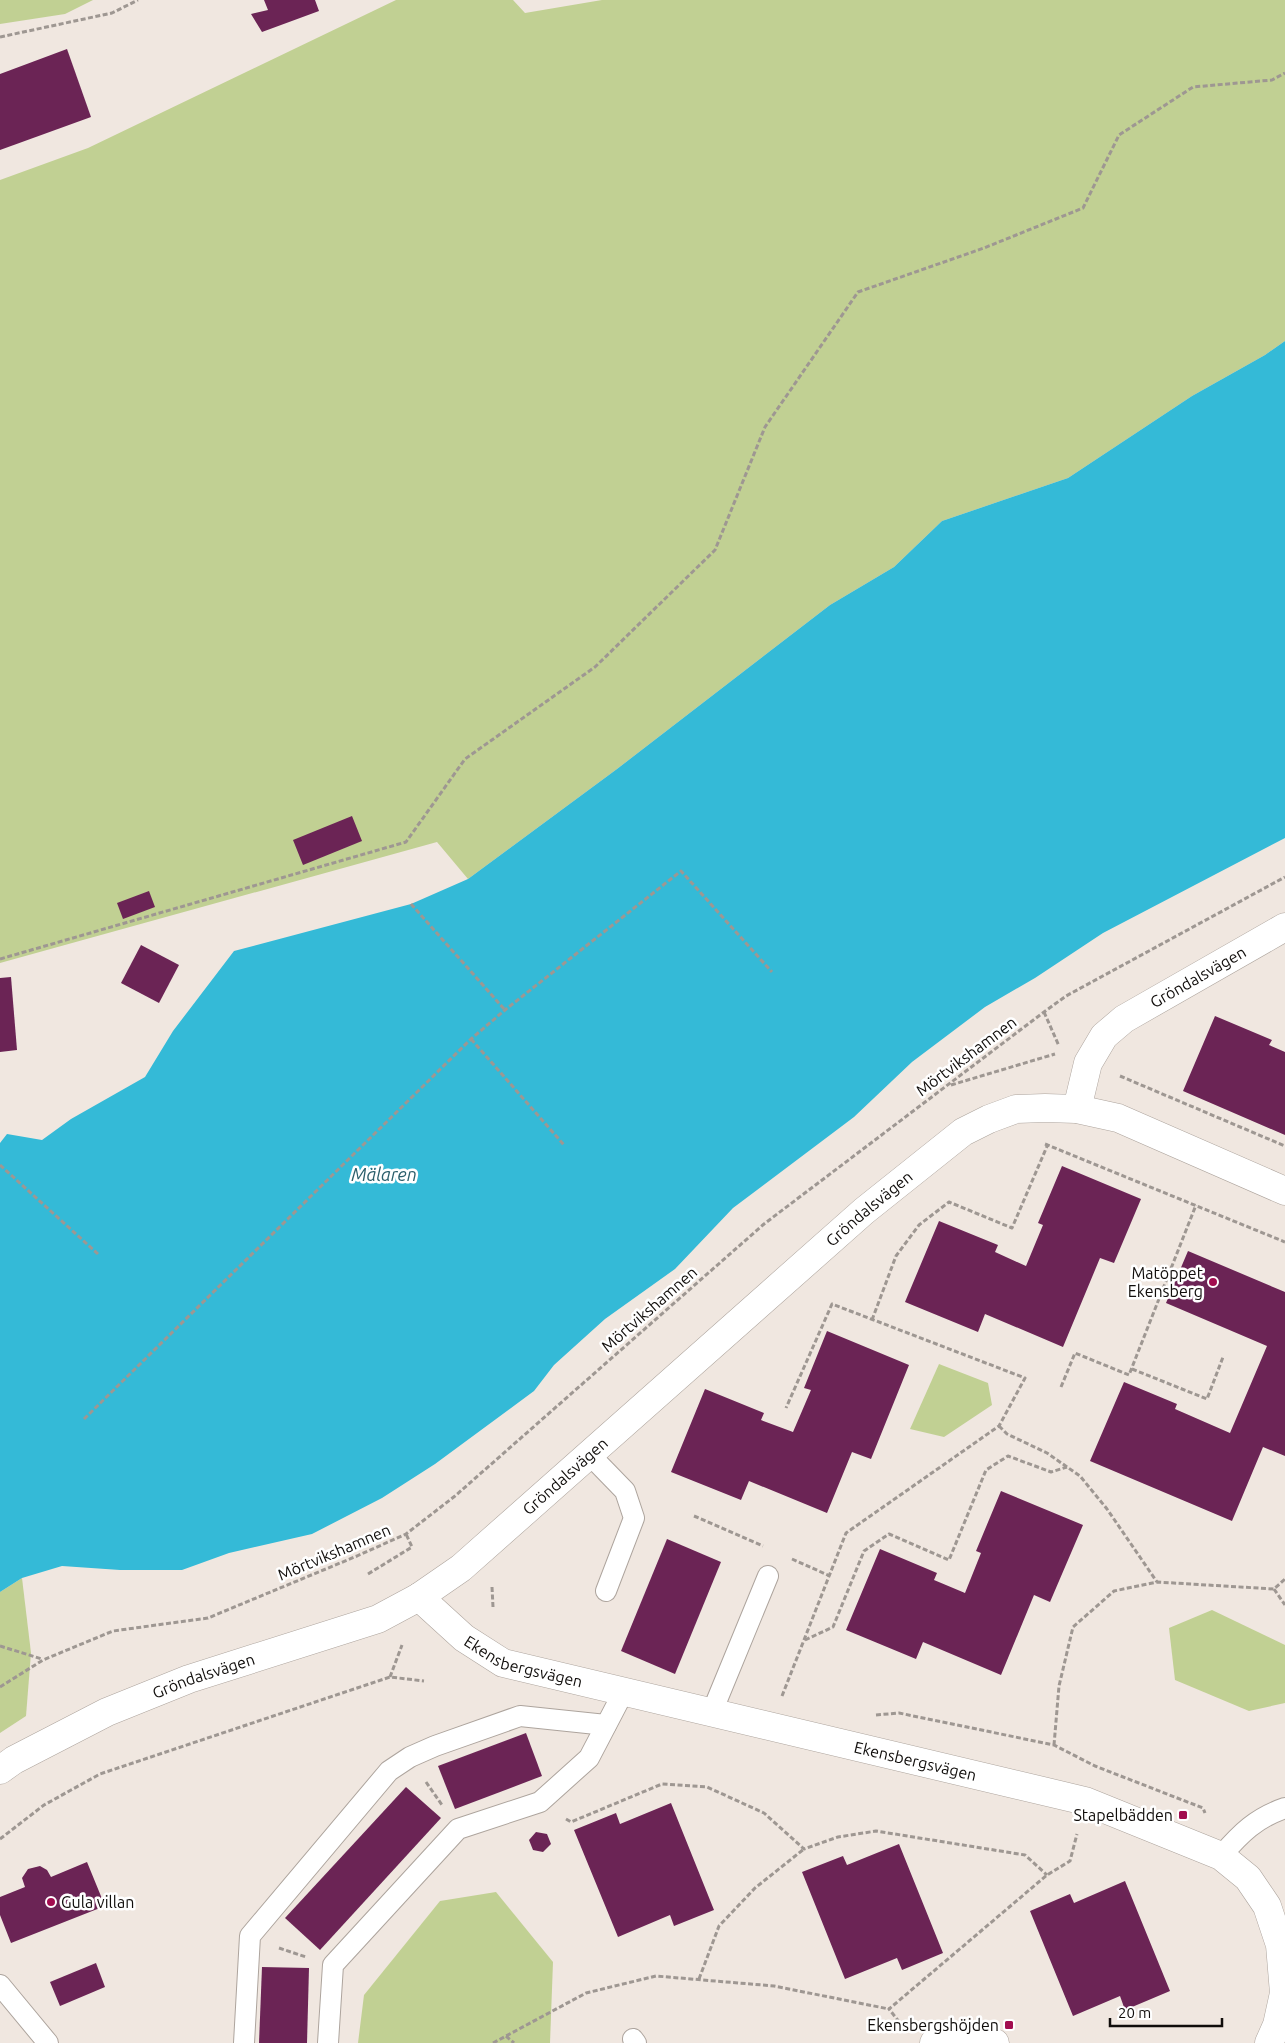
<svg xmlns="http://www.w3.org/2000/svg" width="1285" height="2043" viewBox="0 0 1285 2043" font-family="Ubuntu,sans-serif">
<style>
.green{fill:#c1d093}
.water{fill:#34bad7}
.building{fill:#6b2455}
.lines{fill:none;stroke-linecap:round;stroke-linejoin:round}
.lane-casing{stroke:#ada49d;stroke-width:22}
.street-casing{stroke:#ada49d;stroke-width:29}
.path{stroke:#9e9792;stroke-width:3;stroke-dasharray:5 2.5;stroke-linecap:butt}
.lane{stroke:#fff;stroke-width:20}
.street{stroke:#fff;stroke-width:28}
.poi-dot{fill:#a20d4f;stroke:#fff;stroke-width:2}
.labels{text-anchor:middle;stroke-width:5;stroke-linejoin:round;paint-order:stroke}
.street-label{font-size:16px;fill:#100d0b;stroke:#fff}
.poi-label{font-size:16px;fill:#100d0b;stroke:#fff;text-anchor:end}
.water-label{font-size:18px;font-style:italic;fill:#2b5f6c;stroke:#fff}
</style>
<rect width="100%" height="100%" fill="#f0e7e0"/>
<g class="green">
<path d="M0,0h93l-28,14 -65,10z"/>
<path d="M396,0h117l12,13 77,-13h683v341l-20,14 -73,41 -124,82 -126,43 -48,46 -64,38 -213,164 -149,110 -31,-37 -437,121v-783l88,-32z"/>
<path d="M939,1364l49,19 4,22 -48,32 -34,-8z"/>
<path d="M22,1578l9,75 -5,63 -26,17v-141z"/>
<path d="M1212,1610l73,35v58l-36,8 -74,-31 -6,-52z"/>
<path d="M496,1892l57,70 -3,81h-192l6,-48 76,-94z"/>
</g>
<path class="water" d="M1285,341v497l-182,95 -68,45 -50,29 -73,55 -58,55 -121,91 -58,61 -70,50 -51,46 -20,26 -99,73 -53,34 -70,36 -83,19 -47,17h-62l-58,-4 -40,12 -22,14v-449l7,-9 35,6 29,-21 74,-42 28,-46 61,-80 177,-47 57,-25 149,-110 213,-164 64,-38 48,-46 126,-43 124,-82 73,-41z"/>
<g class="building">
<path d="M264,0h51l4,11 -57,21 -11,-18 17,-4z"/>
<path d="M67,49l24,68 -91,33v-76z"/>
<path d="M352,816l10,25 -59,24 -10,-25z"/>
<path d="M149,891l6,16 -32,12 -6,-16z"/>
<path d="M141,945l38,20 -20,38 -38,-20z"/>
<path d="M11,977l6,73 -17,2v-74z"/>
<path d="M1215,1016l57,24 -3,5 16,7v83l-102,-44z"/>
<path d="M1062,1166l79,33 -27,64 -14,-5 -37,89 -78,-33 -7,18 -73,-30 34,-81 59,24 -3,7 31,14 17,-41 -5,-2z"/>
<path d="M1188,1251l97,41v164l-22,-9 -31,74 -142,-60 34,-79 53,22 -2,5 55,24 37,-87 -101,-43z"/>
<path d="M827,1331l82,34 -38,94 -19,-7 -25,61 -78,-32 -8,19 -70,-28 34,-83 59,24 -3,7 32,12 18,-42 -7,-2z"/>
<path d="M1001,1491l82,34 -33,77 -16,-7 -33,80 -78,-33 -7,17 -70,-29 34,-81 57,24 -3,7 31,13 16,-40 -5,-2z"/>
<path d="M667,1539l54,23 -46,112 -54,-23z"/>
<path d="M526,1733l16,43 -87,33 -17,-43z"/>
<path d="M406,1787l35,31 -121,132 -35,-32z"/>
<path d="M671,1803l43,107 -40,16 -4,-11 -52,22 -44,-107 42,-17 4,11z"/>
<path d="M536,1832l11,2 4,10 -8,8 -10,-2 -4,-10z"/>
<path d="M899,1844l44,109 -41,17 -5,-12 -52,21 -43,-107 41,-16 4,9z"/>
<path d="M87,1862l18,44 -94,37 -11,-28v-18l25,-10 -3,-9 6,-9 12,-3 7,4 4,7z"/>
<path d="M1125,1881l45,110 -45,19 -5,-14 -47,20 -43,-105 40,-17 4,9z"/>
<path d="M96,1963l9,24 -45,19 -10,-24z"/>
<path d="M262,1967l47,1 -2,75h-48z"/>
</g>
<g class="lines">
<defs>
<g id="lane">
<path d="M590,1455l35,36 9,27 -28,73"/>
<path d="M712,1712l56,-136"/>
<path d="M1221,1856c20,-23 35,-38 64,-48"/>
<path d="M0,1985l48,58"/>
<path d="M633,2039l3,4"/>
<path d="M244,2043l6,-107 139,-165 21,-14 25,-11 85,-30 86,9"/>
<path d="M328,2043l5,-78 125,-136 82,-27 49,-44 35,-67"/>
</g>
<g id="street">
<path id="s1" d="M1077,1109l11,-46 16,-27 20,-17 161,-92"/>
<path id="s2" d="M419,1597l45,41 39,25 582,138 136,55 27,22 19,28 13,39 4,48 -7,32 -8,18"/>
<path id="s3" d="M0,1770l14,-10 93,-48 82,-33 189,-60 41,-22 42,-29 403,-357 99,-79 26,-13 27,-10 29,-1 32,1 41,9 167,73"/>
<path d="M934,2043l24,-5 37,5"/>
</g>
</defs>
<use href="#lane" class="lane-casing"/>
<use href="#street" class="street-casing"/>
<g class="path">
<path d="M0,37l112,-24 26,-13"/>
<path d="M411,904l94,106"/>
<path d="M0,959l406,-117 59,-83 130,-92 120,-117 50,-123 93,-135 126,-44 99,-40 36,-73 74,-48 79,-7 13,-7"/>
<path d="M1044,1012l15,34"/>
<path d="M471,1039l93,106"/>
<path d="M1120,1076l165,70"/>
<path d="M951,1085l104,-31"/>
<path d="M1045,1144l240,98"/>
<path d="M0,1165l98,89"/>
<path d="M872,1320l24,-64 23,-31 30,-23 63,26 36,-84"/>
<path d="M1132,1369l75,30 16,-42"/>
<path d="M1061,1387l14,-34 54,22 67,-170"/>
<path d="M84,1419l387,-380 34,-29 176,-139 91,101"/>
<path d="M999,1426l8,8 40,19 33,23 27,33 50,73"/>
<path d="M694,1516l69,30"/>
<path d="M792,1559l38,17"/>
<path d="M368,1574l44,-27 -6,-13"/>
<path d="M492,1587l1,20"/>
<path d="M1274,1589l11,16"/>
<path d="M805,1640l28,-13 31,-76 25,-17 60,26 37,-90 22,-14 43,16 16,-5"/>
<path d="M0,1646l42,13"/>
<path d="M390,1677l12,-32"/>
<path d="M0,1687l43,-27 70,-29 95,-13 149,-62 49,-22 49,-38 309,-272 280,-212 22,-16 219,-119"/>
<path d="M782,1696l64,-163 153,-107 26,-48 -193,-74 -46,104"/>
<path d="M876,1715l23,-2 155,32 41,21 108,42 2,5"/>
<path d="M1054,1745l5,-59 14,-59 41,-36 43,-9 117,7 11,-10"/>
<path d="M426,1782l16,23"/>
<path d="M566,1819l5,3 91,-38 45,3 57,26 40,36 34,-12 38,-6 149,24 22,20"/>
<path d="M0,1839l44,-34 56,-31 290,-97 34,4"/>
<path d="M279,1948l27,9"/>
<path d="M699,1979l20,-53 36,-38 49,-39"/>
<path d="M904,2028l-15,-19 158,-134 23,-14 7,-27"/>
<path d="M506,2036l8,7"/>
<path d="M493,2043l93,-50 70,-17 118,10 115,23"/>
</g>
<use href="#lane" class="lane"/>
<use href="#street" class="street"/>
</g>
<g class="poi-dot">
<circle cx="1213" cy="1282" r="5"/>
<rect x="1178" y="1810" width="10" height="10" rx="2.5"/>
<circle cx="51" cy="1902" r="5"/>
<rect x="1004" y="2020" width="10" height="10" rx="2.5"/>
</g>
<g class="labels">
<g class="street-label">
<text dy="6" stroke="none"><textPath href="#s1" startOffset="190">Gröndalsvägen</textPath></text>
<text transform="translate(966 1056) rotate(-37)" y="6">Mörtvikshamnen</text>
<text dy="6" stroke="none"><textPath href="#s3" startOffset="1050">Gröndalsvägen</textPath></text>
<text transform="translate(649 1309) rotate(-41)" y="6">Mörtvikshamnen</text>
<text dy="6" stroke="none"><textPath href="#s3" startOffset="645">Gröndalsvägen</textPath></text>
<text transform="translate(334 1552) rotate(-23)" y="6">Mörtvikshamnen</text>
<text dy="6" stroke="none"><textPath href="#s2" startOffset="126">Ekensbergsvägen</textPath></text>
<text dy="6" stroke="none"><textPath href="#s3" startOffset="225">Gröndalsvägen</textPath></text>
<text dy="6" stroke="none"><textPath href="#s2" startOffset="531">Ekensbergsvägen</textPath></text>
</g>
<g class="poi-label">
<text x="1203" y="1279">Matöppet<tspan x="1203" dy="18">Ekensberg</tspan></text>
<text x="1173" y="1821">Stapelbädden</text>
<text x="61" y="1908" text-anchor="start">Gula villan</text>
<text x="999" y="2031">Ekensbergshöjden</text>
</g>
<g class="water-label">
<text x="384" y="1181">Mälaren</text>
</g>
</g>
<path d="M1110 2018v8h112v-8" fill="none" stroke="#100d0b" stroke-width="2.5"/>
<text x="1118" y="2018" font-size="15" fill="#100d0b" stroke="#ffffff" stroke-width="4" paint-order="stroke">20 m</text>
</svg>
